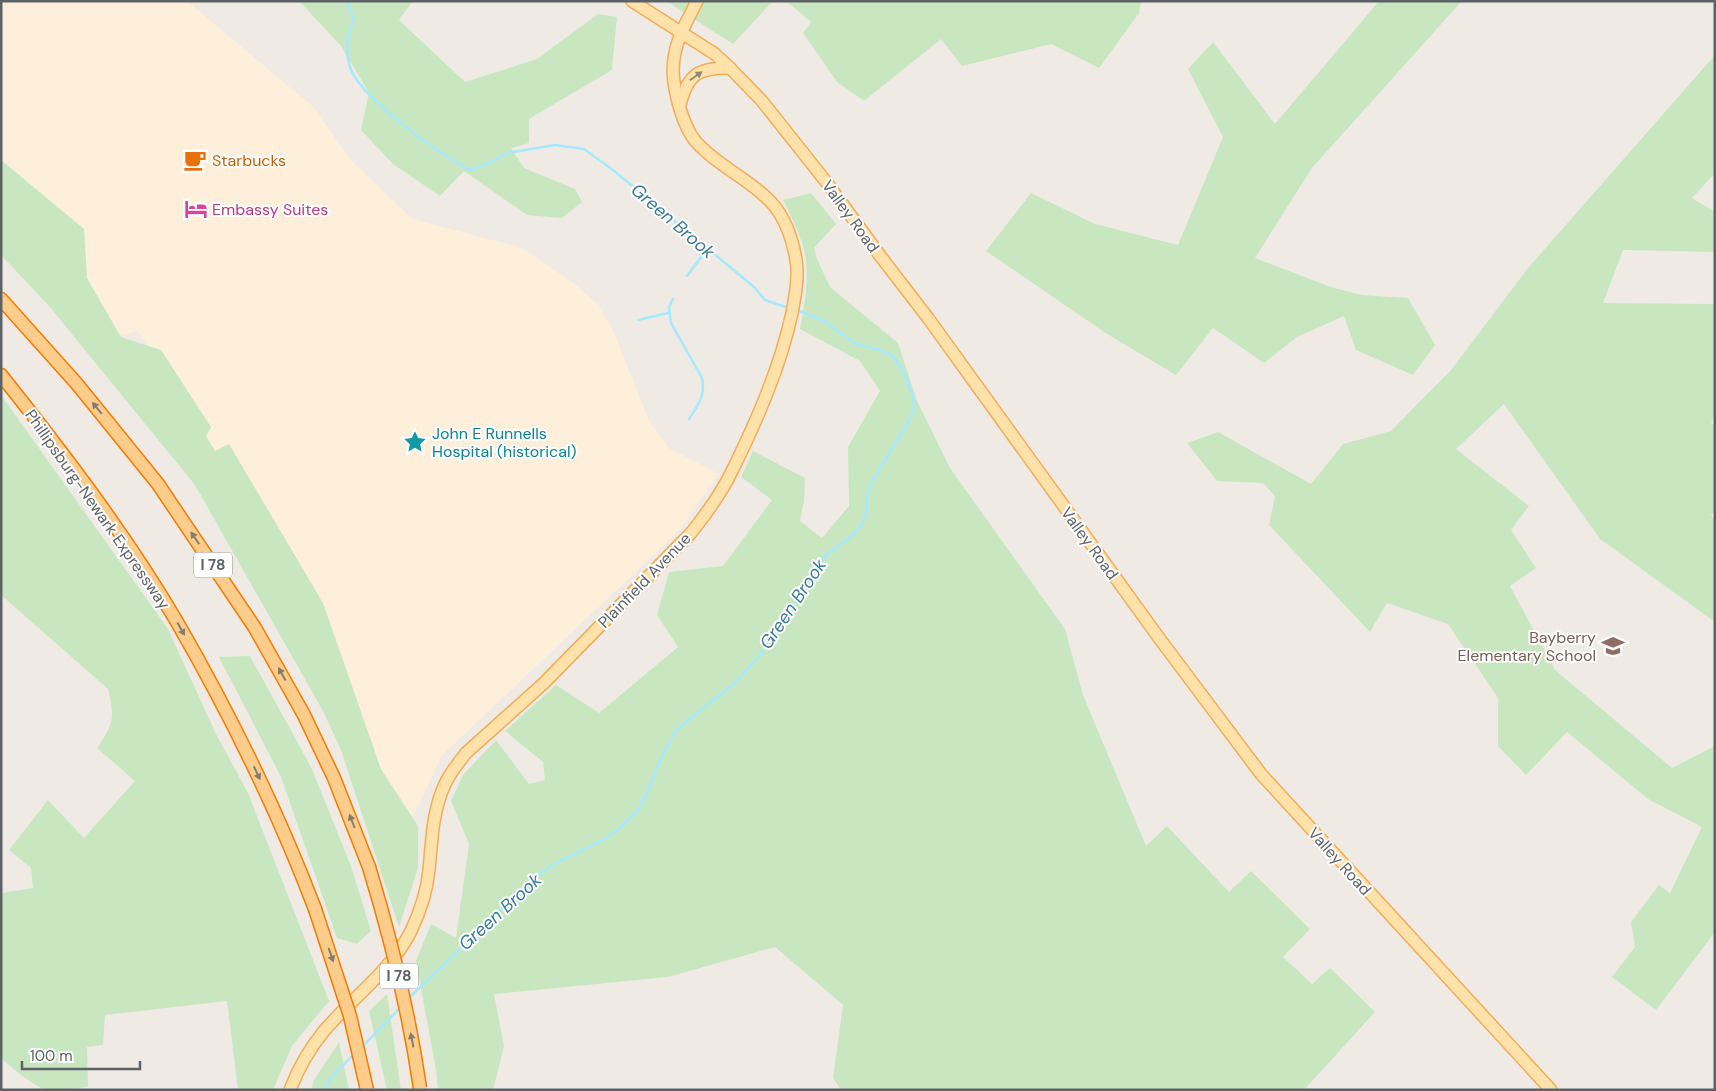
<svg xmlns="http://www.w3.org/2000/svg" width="1716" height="1091" viewBox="0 0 1716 1091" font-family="'DM Sans',sans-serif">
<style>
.commercial{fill:#feefda}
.green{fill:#c8e7c1}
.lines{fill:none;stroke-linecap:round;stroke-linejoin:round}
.stream{stroke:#a5e8ff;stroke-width:2.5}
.major-casing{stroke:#f3ac59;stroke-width:14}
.highway-casing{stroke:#f47b00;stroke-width:15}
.major{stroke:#ffe2aa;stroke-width:11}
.highway{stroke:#fecd8c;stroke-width:12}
.highway-bridge-casing{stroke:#f47b00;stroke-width:15;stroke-linecap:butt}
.highway-bridge{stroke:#fecd8c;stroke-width:12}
.oneway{fill:#8d887a}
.oneway2{fill:#847d6f}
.labels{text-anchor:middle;stroke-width:4;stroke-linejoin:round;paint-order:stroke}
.shield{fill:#fff;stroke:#8d9193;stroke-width:1}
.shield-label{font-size:15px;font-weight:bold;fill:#5c6265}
.food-label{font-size:16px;fill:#c56008;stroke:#fff;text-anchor:start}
.hotel-label{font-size:16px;fill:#b23c85;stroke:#fff;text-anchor:start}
.street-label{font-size:16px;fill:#5c6265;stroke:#fff}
.culture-label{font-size:16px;fill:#0d838f;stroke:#fff;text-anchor:start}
.education-label{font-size:16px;fill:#785e54;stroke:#fff;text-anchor:end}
.water-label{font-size:18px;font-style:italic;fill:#377898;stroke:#fff}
</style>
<rect width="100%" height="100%" fill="#efebe4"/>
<path class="commercial" d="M1,1h186l126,106 38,53 61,59 110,29 54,37 22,20 15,25 36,91 21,28 49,25 -42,59 -235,222 -36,76 -97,-232 -171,-268 -14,4 -28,-7 -95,-100z"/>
<g class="green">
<path d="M299,1h114l-14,19 66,62 72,-23 61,-45 19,3 -5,53 -83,49v24l-18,5 13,20 51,21 7,13 -20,16 -35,-3 -63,-44 -24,25 -47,-32 -32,-34 8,-37 -28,-47z"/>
<path d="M666,1h107l-40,43z"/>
<path d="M786,1h355l-2,12 -40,55 -48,-24 -89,22 -21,-27 -77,62 -27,-19 -34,-49 8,-11z"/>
<path d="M1379,1h83l-150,167 -57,90 76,29 30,8 47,3 27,47 -22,30 -57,-25 -12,-34 -47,21 -33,26 -51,-35 -37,47 -69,-41 -121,-83 45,-58 64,31 83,21 45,-108 -35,-68 25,-27 62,82z"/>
<path d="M1715,55v118l-23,25 23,14v40l-92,-2 -20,53 112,1v112l-4,7 4,2v88l-4,1 4,8v100l-115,-83 -96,-135 -48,45 73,57 -18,24 25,38 -26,18 45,84 117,98 43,-22v186l-59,78 -44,-33 23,-30 -4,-25 28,-37 11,8 32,-66 -54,-28 -81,-67 -41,43 -28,-29v-48l-50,-74 -61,-21 -17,29 -101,-107 6,-29 -12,-13 -46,-2 -30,-38 31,-11 93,52 32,-40 48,-13 60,-61 77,-102z"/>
<path d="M1,160l83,69 3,49 34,59 40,13 50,77 -5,9 9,15 14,-7 94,159 58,166 37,57v42l-19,59 -58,-177 -18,-39 -128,-226 -146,-179 -48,-51z"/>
<path d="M811,193l25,31 -22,24 3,11 13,28 68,56 19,58 33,67 115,161 18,66 63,151 21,-20 62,66 22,-21 59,58 -27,28 29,27 18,-16 45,44 -71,78h-463l-8,-12 10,-73 -68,-58 -107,30 -174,17 10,52 -11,44h-55l-2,-20 -20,-109 15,-37 25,14 13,-94 -18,-43 12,-26 33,-35 33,44 16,-4 -2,-18 -38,-31 51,-46 43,28 79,-66 -21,-32 12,-43 54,-6 49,-66 -31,-23 12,-26 52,27 -1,22 -4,21 22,17 27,-32 -1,-59 32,-56 -20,-30 -60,-32c5,-28 11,-58 2,-86 -5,-15 -12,-29 -19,-43z"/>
<path d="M1,395l167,234 48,105 32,59 81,208 -37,45 -19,44h-35l-11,-89 -122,14 -2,30 -16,2 1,40c-11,1 -34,4 -44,2 -10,-3 -35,-23 -43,-31v-165l32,-5 -2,-20 -22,-18 39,-50 36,38 51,-57 -38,-33c17,-25 18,-30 11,-59l-107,-94z"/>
<path d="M250,656l61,111 40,99 20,65 -14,13 -20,-6 -56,-161 -62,-120z"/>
<path d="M387,994l14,96h-14l-18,-79z"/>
<path d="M339,1042l10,48h-38l3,-10z"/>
</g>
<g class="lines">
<g class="stream">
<path d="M346,1c3,6 6,11 7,18 0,6 -4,12 -5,18 -2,9 -1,19 1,27 6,30 93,93 122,106l22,-9 14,-8 48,-8 29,4 29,21 141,117 11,13 24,8"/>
<path d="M687,276l20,-27"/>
<path d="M673,299l-4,8 2,16 31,55c4,16 -4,28 -13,41"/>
<path d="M638,320l30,-7"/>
<path d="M408,999l128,-123 20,-13 47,-23 17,-12 16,-16 9,-15 15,-37 16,-30 61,-49 28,-32 17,-24 31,-54 14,-17 26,-19 9,-11 4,-12 1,-17 5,-14 33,-53 9,-18 -1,-14 -11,-27 -10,-14 -16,-6 -20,-5 -32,-23 -27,-11"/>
<path d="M361,1048l40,-41"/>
<path d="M324,1090l7,-12 22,-23"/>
</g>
<defs>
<g id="major">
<path d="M632,1l83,53 15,14 32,33 65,82 54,74 47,61 231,320 102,136 290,316"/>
<path d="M680,105c8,-32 19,-37 50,-37"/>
<path d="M290,1090c8,-21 20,-42 34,-59 29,-34 67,-60 87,-100 9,-19 16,-40 18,-61 3,-29 3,-58 16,-86 5,-11 13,-21 21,-31l78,-70 147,-150c16,-20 30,-39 41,-62 25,-51 48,-103 60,-158 3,-17 7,-36 4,-53 -3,-20 -11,-43 -25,-58 -22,-23 -53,-36 -74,-59 -10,-11 -15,-27 -19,-41 -4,-16 -7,-32 -3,-49 3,-18 14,-35 22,-52"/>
</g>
<g id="highway">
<path d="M1,299l76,85 81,100 97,144 49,87 30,63 35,89"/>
<path d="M1,375c63,79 125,160 176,247 53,92 100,187 138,287"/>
</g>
</defs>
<use href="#major" class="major-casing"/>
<use href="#highway" class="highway-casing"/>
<use href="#major" class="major"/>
<use href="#highway" class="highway"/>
<defs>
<g id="highway-bridge">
<path d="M369,867c22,72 40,145 51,221"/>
<path d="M315,909l35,107 17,74"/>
</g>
</defs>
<use href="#highway-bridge" class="highway-bridge-casing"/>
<use href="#highway-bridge" class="highway-bridge"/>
</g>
<defs><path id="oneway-solid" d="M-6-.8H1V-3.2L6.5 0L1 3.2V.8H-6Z" transform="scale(1.25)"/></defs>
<use class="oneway" href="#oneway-solid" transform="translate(696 76) rotate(-35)"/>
<g class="oneway2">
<use href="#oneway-solid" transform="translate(97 408) rotate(-129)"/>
<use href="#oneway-solid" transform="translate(195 538) rotate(-124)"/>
<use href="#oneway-solid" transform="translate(181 629) rotate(61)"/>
<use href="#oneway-solid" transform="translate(282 674) rotate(-119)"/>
<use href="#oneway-solid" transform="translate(257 773) rotate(65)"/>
<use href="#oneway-solid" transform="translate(352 821) rotate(-111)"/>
<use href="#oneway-solid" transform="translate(331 955) rotate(71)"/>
<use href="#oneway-solid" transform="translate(412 1040) rotate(-101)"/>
</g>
<defs>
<symbol id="cafe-bare" viewBox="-9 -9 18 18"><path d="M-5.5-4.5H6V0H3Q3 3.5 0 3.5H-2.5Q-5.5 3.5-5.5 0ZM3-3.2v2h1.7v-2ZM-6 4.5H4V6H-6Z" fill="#e8710a" stroke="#fff" stroke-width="2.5" paint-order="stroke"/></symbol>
<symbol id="hotel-bare" viewBox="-9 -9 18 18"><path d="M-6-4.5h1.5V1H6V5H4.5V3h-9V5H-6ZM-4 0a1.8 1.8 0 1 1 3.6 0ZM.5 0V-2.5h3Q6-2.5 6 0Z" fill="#d1479c" stroke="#fff" stroke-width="2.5" paint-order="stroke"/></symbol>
<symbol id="sight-bare" viewBox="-9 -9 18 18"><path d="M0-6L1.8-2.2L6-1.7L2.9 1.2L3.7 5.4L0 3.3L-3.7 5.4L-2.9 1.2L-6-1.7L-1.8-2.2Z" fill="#0f9aa8" stroke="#fff" stroke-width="2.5" paint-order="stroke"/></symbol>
<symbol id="school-bare" viewBox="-9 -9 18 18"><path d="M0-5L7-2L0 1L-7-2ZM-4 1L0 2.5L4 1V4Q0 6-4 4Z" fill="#8d6e63" stroke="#fff" stroke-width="2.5" paint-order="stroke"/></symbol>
</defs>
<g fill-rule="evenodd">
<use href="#cafe-bare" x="179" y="144" width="32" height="32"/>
<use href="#hotel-bare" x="180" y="193" width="32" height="32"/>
<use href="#sight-bare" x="399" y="426" width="32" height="32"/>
<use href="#school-bare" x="1597" y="630" width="32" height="32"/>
</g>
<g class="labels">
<g class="shield">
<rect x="194" y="552.5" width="38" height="25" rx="4"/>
<rect x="380" y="963.5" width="38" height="25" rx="4"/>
</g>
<g class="shield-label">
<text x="213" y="570">I 78</text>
<text x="399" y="981">I 78</text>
</g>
<g class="food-label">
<text x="212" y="166">Starbucks</text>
</g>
<g class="hotel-label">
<text x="212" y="215">Embassy Suites</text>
</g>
<g class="street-label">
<text transform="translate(851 216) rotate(54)" y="6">Valley Road</text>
<text transform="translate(98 509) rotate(55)" y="6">Phillipsburg-Newark Expressway</text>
<text transform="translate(1090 543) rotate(54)" y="6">Valley Road</text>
<text transform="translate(644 580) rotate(-46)" y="6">Plainfield Avenue</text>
<text transform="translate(1340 861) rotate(48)" y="6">Valley Road</text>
</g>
<g class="culture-label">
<text x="432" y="439">John E Runnells<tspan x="432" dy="18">Hospital (historical)</tspan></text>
</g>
<g class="education-label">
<text x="1596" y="643">Bayberry<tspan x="1596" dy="18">Elementary School</tspan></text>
</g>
<g class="water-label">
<text transform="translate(673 221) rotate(41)" y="6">Green Brook</text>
<text transform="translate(793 604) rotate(-56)" y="6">Green Brook</text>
<text transform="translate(500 912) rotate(-42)" y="6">Green Brook</text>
</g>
</g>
<rect width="1716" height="1091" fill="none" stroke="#5c6265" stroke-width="5"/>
<path d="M22 1061v8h118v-8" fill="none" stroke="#5c6265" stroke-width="2.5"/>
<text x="30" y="1061" font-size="15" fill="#5c6265" stroke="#ffffff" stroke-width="4" paint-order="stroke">100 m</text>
</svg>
